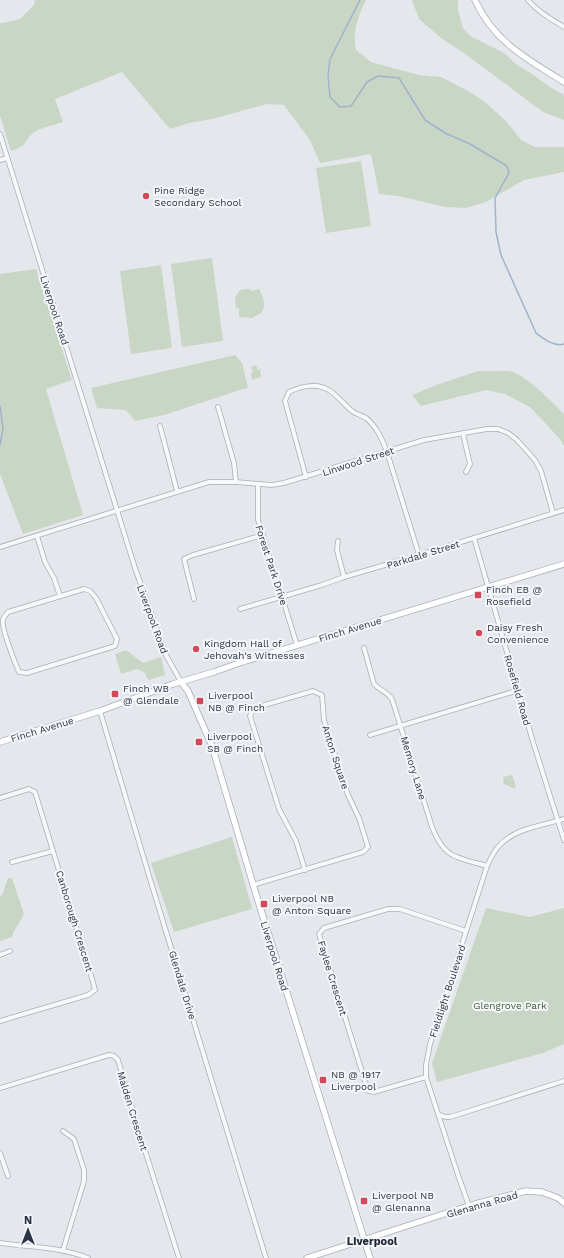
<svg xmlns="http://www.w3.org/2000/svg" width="564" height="1258" viewBox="0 0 564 1258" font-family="'Work Sans',sans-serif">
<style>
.green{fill:#c9d6c5}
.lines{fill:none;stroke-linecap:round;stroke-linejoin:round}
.stream{stroke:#9fb4cc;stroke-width:1.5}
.street-casing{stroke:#a9aeb7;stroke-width:5.5}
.secondary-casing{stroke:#a9aeb7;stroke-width:7}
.street{stroke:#f7f8fa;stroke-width:4}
.secondary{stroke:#fff;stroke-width:5.5}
.poi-dot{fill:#d1495b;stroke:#f4f6f9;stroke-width:1.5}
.labels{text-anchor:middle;stroke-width:4;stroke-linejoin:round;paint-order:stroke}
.poi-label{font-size:10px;fill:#2b3445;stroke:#f4f6f9;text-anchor:start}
.street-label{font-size:10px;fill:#2b3445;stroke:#f4f6f9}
.park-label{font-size:10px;fill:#3f6138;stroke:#f4f6f9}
.neighbourhood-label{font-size:11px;font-weight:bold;fill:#1d2536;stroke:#f4f6f9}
</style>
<rect width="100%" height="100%" fill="#e4e7ec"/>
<g class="green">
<path d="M35,0h331c-8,16 -14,33 -10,50l15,12 48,13 22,2 29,15 15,10 21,19 15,19 14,7h29v25l-40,8 -38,22 -20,6 -21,-1 -46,-11 -20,-2 -8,-40 -51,9 -10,-23 -26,-35 -17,-1 -55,15 -23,4 -19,6 -48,-57 -67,27 8,23c-6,2 -26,7 -30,11 -10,9 -5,13 -22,18l-11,-35v-93h3l17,-4 14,-14z"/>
<path d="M412,0h46v11l5,17 7,8 34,17 13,12 15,9 18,13 14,8v25l-21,-8 -79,-59 -23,-15 -22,-19z"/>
<path d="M361,161l10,65 -45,7 -10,-65z"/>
<path d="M212,258l11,83 -41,6 -11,-83z"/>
<path d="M161,265l11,83 -41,6 -11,-83z"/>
<path d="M36,269l36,111 -26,9 37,126 -60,19 -23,-60v-200z"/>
<path d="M250,289l1,2 9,-2v3c4,5 6,14 2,20 -2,2 -7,4 -9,6l-14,-1v-9h-3l-1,-10 5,-8z"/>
<path d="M235,355l7,8 6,25 -8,2 -76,25 -29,6 -9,-11 -29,-2 -6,-20z"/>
<path d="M256,365l2,5 2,-1 1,8 -9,3 -1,-7 2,-1 -2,-5z"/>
<path d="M478,371c8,1 29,-1 35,1 17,7 38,29 51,42v32l-4,-7 -30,-32 -25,-13 -19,-4 -65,16 -9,-11 27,-11z"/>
<path d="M126,650l17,13 18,-6 4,18 -17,5 -4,-8 -7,-3 -16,5 -6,-20z"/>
<path d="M512,775l4,12 -3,1 -9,-4 -1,-7z"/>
<path d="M232,837l20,72 -78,23 -23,-69z"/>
<path d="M8,878h4l12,36 -11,19 -1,4 -12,4v-45l2,-1z"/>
<path d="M486,908l44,9 34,-9v136l-21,9 -106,29 -5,-19z"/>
</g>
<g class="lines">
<g class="stream">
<path d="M360,0l-30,59 -2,17 2,21 10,10 11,-1 16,-24 11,-6 21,2 26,42 20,13 25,11 37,22 2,7 -14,25 1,34 5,23 35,78c8,6 18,14 28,11"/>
<path d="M0,406l3,23 -3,16"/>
</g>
<defs>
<g id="street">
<path d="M528,0c10,12 23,19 36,27"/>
<path d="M0,134l135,434 31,87 15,27"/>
<path d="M0,160l7,-2"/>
<path d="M218,407l16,56 2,19"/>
<path d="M160,426l17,65"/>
<path d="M463,434l7,30 -4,8"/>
<path d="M306,477l-21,-76 4,-9c14,-7 32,-10 45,2 6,5 12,12 18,17 4,3 9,4 14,7 11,9 16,21 21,34l32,103"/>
<path d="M258,484v36l39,125"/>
<path d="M37,536l8,26 9,16 6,18"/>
<path d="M474,538l59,204 31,98"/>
<path d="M338,541l-1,9 7,27"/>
<path d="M0,547l209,-65h27l36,3 12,-2 140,-43 63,-11h11l10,4 9,7 18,20 6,11 12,42"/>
<path d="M84,589l6,2 6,7 21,41 -2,7 -88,27 -8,-1c-4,-10 -18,-43 -16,-52 0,-3 3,-5 5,-8z"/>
<path d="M194,599l-10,-40 9,-4 70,-20"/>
<path d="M240,609l82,-24 22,-8 75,-22 145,-45"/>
<path d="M364,648l10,36c6,6 13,8 18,15l40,128c5,12 11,25 25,30 9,4 20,6 30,9"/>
<path d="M100,711l50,168 116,379"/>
<path d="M370,735l149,-45"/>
<path d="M0,798l29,-9 6,3 58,190 2,8 -7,5 -88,26"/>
<path d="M12,862l41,-11"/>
<path d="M253,885l110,-33 5,-5 -9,-29 -11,-23 -24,-75 -2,-25 -9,-4 -59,17 -4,8 29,93 17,32 9,29"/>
<path d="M0,955l10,-4"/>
<path d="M426,1077l-52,15 -6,-1 -49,-157 5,-6 64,-19h12l66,22"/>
<path d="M0,1088l109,-33 5,1 4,4 24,81 37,117"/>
<path d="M439,1115l7,2h4l114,-36"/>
<path d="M63,1131l11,8 10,31v11l-21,69"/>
<path d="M0,1153l8,23"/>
<path d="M469,1206l-11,-31 -32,-98v-12l4,-21 57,-178c3,-6 6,-13 11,-19 16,-19 43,-21 66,-28"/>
<path d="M0,1243c28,4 62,4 88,15"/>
</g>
<g id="secondary">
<path d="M475,0c19,42 52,59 89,82"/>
<path d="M181,682l7,9 24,55 43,145 115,367"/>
<path d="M0,742l100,-31 73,-27 41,-12 28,-10 322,-98"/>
<path d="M307,1258l168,-54 51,-13 16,1 16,6 6,5"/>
</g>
</defs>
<use href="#street" class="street-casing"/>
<use href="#secondary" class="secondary-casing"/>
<use href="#street" class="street"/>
<use href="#secondary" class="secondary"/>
</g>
<g class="poi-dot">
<circle cx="146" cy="196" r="4"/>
<rect x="474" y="591" width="8" height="8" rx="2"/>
<circle cx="479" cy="633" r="4"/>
<circle cx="196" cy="649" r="4"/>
<rect x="111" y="690" width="8" height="8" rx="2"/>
<rect x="196" y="697" width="8" height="8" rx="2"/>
<rect x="195" y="738" width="8" height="8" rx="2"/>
<rect x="260" y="900" width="8" height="8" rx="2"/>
<rect x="319" y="1076" width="8" height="8" rx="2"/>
<rect x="360" y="1197" width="8" height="8" rx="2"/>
</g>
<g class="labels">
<g class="poi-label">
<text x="154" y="194">Pine Ridge<tspan x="154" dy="12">Secondary School</tspan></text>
<text x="486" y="593">Finch EB @<tspan x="486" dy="12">Rosefield</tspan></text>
<text x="487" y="631">Daisy Fresh<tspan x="487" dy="12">Convenience</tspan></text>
<text x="204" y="647">Kingdom Hall of<tspan x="204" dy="12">Jehovah's Witnesses</tspan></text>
<text x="123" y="692">Finch WB<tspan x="123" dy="12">@ Glendale</tspan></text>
<text x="208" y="699">Liverpool<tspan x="208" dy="12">NB @ Finch</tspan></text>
<text x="207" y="740">Liverpool<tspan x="207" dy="12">SB @ Finch</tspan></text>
<text x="272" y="902">Liverpool NB<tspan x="272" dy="12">@ Anton Square</tspan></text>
<text x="331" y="1078">NB @ 1917<tspan x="331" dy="12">Liverpool</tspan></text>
<text x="372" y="1199">Liverpool NB<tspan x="372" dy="12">@ Glenanna</tspan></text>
</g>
<g class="street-label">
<text transform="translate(55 310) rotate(72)" y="4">Liverpool Road</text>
<text transform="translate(358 461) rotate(-18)" y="4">Linwood Street</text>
<text transform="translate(423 554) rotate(-17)" y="4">Parkdale Street</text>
<text transform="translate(272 565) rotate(72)" y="4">Forest Park Drive</text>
<text transform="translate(153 619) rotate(70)" y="4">Liverpool Road</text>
<text transform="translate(350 629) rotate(-17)" y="4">Finch Avenue</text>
<text transform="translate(518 690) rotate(74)" y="4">Rosefield Road</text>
<text transform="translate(42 729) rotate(-17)" y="4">Finch Avenue</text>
<text transform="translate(336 757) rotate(72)" y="4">Anton Square</text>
<text transform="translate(414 768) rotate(73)" y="4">Memory Lane</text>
<text transform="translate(75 921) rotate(73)" y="4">Canborough Crescent</text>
<text transform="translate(275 956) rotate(73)" y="4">Liverpool Road</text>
<text transform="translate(333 978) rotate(73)" y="4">Faylee Crescent</text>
<text transform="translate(183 985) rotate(73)" y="4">Glendale Drive</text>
<text transform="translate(447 991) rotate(-72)" y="4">Fieldlight Boulevard</text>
<text transform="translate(133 1111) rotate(73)" y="4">Malden Crescent</text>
<text transform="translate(482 1204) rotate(-16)" y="4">Glenanna Road</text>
</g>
<g class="park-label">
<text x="510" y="1009">Glengrove Park</text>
</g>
<g class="neighbourhood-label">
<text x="372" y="1245">Liverpool</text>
</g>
</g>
<g transform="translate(28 1230)" stroke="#f4f6f9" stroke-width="3" paint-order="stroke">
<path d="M0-3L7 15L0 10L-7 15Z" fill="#2b3445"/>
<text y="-6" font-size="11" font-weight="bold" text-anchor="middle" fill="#2b3445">N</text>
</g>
</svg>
